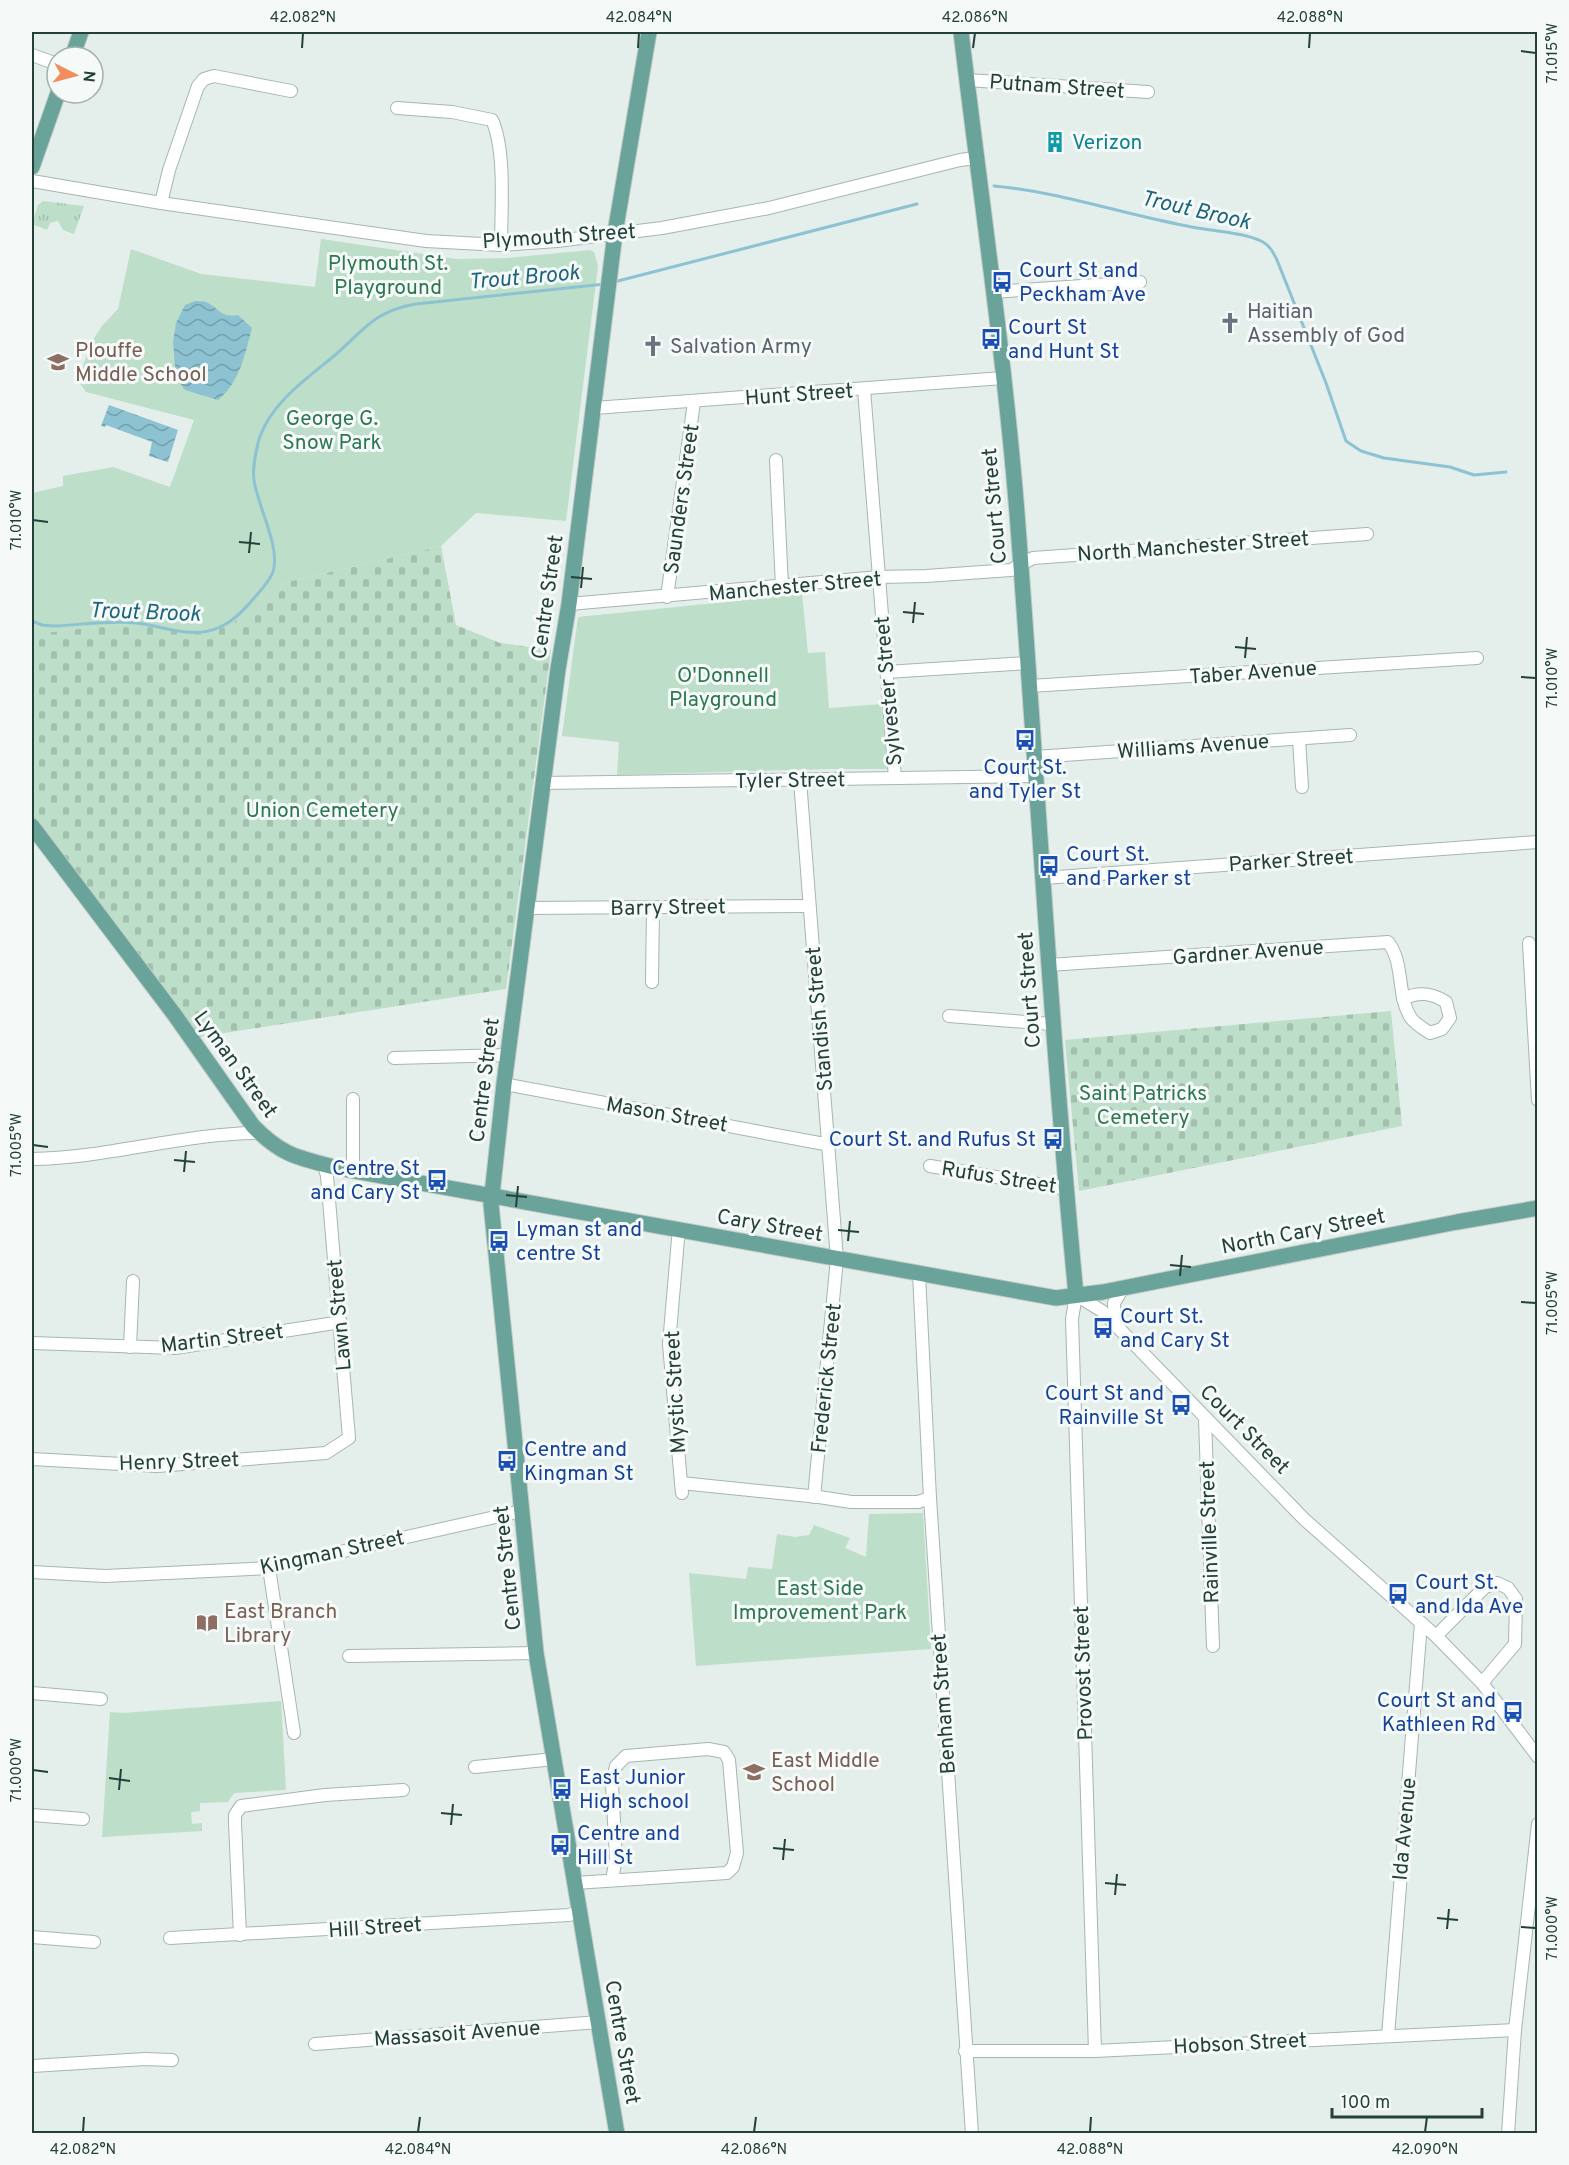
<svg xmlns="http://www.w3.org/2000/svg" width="1569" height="2165" viewBox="0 0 1569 2165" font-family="Overpass,sans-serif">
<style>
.grass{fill:url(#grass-tufts)}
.cemetery{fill:url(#cemetery-stones)}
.green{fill:#bddec9}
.water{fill:url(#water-waves)}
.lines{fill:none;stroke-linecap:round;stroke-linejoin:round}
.stream{stroke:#8dc2d2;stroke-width:3}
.minor-casing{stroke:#a6b6b2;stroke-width:14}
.major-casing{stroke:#c1cac8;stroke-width:17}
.minor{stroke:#fff;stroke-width:12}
.major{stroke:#69a399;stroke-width:15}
.ticks{fill:none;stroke:#23403a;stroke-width:2}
.labels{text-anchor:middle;stroke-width:6;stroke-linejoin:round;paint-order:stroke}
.street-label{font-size:21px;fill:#23403a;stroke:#f5faf8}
.culture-label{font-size:21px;fill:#0d838f;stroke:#f5faf8;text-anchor:start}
.park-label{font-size:21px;fill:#2d7750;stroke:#f5faf8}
.transit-label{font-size:21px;fill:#164399;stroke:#f5faf8;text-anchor:start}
.worship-label{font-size:21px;fill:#5b616d;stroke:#f5faf8;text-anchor:start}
.education-label{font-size:21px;fill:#785e54;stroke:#f5faf8;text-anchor:start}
.water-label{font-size:22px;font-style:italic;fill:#1d647c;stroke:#f5faf8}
.neatline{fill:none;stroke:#23403a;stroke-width:2}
.ticks-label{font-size:15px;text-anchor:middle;fill:#23403a}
</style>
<defs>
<pattern id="grass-tufts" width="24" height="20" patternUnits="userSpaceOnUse" patternTransform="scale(1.5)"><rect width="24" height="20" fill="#bddec9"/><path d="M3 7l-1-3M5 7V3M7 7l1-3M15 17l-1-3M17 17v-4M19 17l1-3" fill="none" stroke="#a2c0ad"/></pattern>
<pattern id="cemetery-stones" width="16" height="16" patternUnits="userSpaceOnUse" patternTransform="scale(1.5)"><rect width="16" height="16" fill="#bddec9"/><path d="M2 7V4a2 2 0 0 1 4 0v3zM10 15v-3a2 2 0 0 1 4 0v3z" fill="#a2c0ad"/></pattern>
<pattern id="water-waves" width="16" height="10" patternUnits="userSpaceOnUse" patternTransform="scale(1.5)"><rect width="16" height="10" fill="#8dc2d2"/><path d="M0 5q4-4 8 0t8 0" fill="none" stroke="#739fab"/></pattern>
</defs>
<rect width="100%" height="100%" fill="#e4eeea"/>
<path class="grass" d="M43,201l41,5 -10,28 -11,-4 -5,-9 -8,2 -3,7 -15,-6 6,-19z"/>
<g class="cemetery">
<path d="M441,546l15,79 44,18 51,7 -45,339 -307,48 -125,-169 -42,-51v-193l17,8 90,-9 51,10 82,-36 11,-14z"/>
<path d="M1391,1011l11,115 -323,65 -14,-151z"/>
</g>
<g class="green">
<path d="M321,239l136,20 50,-1 83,-8 4,2 4,14 -32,255 -90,-8 -35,33 -158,37 -11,14 -45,30 -37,6 -51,-10 -90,9 -17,-8v-131l31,-7v-10l50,-9 57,20 24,-67 -108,-28 -8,-11 13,-38 11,-17 16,-17 13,-60 70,25 114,13z"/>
<path d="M802,594l6,59 17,-1 4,56 54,-4 6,65h-62l-210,6 2,-33 -57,-6 16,-119z"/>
<path d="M923,1513l8,136 -235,17 -7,-93 57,6 2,-12 24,2 5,-35 18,3 14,-2 5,-10 36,13 -5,10 21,9 3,-43z"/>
<path d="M281,1701l5,89 -52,3 -6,9 -28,1v8l-9,1 1,12 10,-1v8l-100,6 8,-125 13,1z"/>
</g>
<g class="water">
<path d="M195,301c4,0 8,0 11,1 13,6 14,16 32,13l14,13c-7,26 -12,54 -34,72l-33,-10 -9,-12 -3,-36 3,-19 9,-18z"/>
<path d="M109,405l69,25 -10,32 -19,-6 3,-14 -46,-17 -1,2 -4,-1z"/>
</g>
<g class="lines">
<g class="stream">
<path d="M994,186c66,6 128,28 193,40 22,5 57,6 76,16 7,4 10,10 14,18l49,123 20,58 15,10 23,7 66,9 24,8 32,-3"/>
<path d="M614,282l303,-78"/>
<path d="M32,621l10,4 12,1c27,-1 56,-6 82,-3 28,3 57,17 84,4 14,-6 25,-18 34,-29 7,-8 15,-16 19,-26 8,-25 -16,-67 -19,-92 -2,-13 2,-28 5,-41 12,-36 47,-60 75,-83 30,-26 40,-45 82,-52l189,-20"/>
</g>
<defs>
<g id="minor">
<path d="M32,55l25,9"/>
<path d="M967,80l181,12"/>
<path d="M397,108l55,4 40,8c14,30 9,91 9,125"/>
<path d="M32,181l129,22 265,38 75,4 56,-4 105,-13 107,-20 191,-48 15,-2"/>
<path d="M161,203l8,-33 29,-84 6,-7 10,-3 77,15"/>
<path d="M993,292l147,-10"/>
<path d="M864,389l31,389"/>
<path d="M594,408l409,-30"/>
<path d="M776,460l6,127"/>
<path d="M667,597l27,-195"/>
<path d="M569,604l310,-27 47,-1 85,-6 22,-12 334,-24"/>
<path d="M886,672l142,-9"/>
<path d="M1030,686l447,-28"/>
<path d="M1299,739l3,48"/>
<path d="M1035,757l315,-22"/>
<path d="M800,780l37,479 -23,238"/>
<path d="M543,783l493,-7"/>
<path d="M1044,878l494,-36"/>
<path d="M527,908l282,-2"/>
<path d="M1529,943l9,157"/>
<path d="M1049,965l339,-23c17,22 8,53 23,76 4,6 13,11 19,15l12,-4 8,-11 -4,-16c-14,-9 -27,-11 -43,-3"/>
<path d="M652,982l1,-74"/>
<path d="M949,1016l103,8"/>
<path d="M394,1058l114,-3"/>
<path d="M504,1084l326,61"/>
<path d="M32,1159c76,-1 151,-26 228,-26"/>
<path d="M930,1166l138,23"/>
<path d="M353,1171v-72"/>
<path d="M680,1230l-2,9 -9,105 12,139"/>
<path d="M919,1274l11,224 42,636"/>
<path d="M1115,1325l-1,-22 9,-15"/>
<path d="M32,1343l143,5 166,-26"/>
<path d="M130,1347l3,-66"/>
<path d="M1205,1419l8,227"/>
<path d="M32,1459l125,7 169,-13 23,-15 -22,-262 -3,-11"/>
<path d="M682,1493l-1,-10 138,14 32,5h67l12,-4"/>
<path d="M269,1568l25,165"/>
<path d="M32,1572l73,4 164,-8 253,-57"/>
<path d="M1436,1636l49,-49 12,-4 11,5 8,11 -1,45 -33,39"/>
<path d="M349,1656l187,-3"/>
<path d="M32,1693l69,6"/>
<path d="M475,1767l79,-8"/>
<path d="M32,1815l51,4"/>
<path d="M575,1883l152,-10 6,-6 4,-14 -8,-93 -5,-8 -16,-3 -82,7 -10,10 -4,18 4,74 -4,22"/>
<path d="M240,1935l-5,-112v-8l6,-9 84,-11 78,-5"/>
<path d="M32,1937l62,5"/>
<path d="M170,1938l399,-23 11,-4"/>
<path d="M1388,2036l33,-413"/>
<path d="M315,2044l284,-22"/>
<path d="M965,2051h130l420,-21"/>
<path d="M1095,2051l-23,-732 4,-24 26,16 202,208 132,117 46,47 56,74"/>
<path d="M32,2066l113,-7 27,1"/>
<path d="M1508,2134l7,-104 23,-206"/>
</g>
<g id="major">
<path d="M961,32c19,160 43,320 56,481 20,261 34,522 59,782"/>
<path d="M72,57l9,-25"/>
<path d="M32,167l26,-74"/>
<path d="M32,826l142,188 79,112c29,30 46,32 85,42l718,130 47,-6 354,-70 81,-14"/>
<path d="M617,2134l-81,-481 -45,-449 13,-120 54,-415 11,-65 46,-371 34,-201"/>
</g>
</defs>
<use href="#minor" class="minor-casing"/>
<use href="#major" class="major-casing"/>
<use href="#minor" class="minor"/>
<use href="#major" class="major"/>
</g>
<path class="ticks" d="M302,48l1,-15M638,48l1,-15M973,48l2,-15M1309,48l1,-15M1521,51l15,2M33,520l15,2M239,542l21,2M249,553l2,-21M571,577l21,2M581,588l2,-21M903,612l21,2M913,623l2,-21M1235,647l21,2M1245,658l2,-21M1521,677l15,1M33,1145l15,2M174,1160l21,2M184,1172l2,-21M506,1195l21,2M516,1207l2,-21M838,1230l21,2M848,1241l2,-20M1170,1265l21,2M1180,1276l2,-21M1521,1302l15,1M33,1770l15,2M109,1778l21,3M119,1790l2,-21M441,1813l21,2M451,1825l2,-21M773,1848l21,2M783,1860l2,-21M1105,1883l21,2M1115,1895l2,-21M1437,1918l21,2M1521,1927l15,1M1447,1929l2,-20M83,2132l1,-15M418,2132l2,-15M754,2132l2,-15M1090,2132l1,-15M1425,2132l2,-15"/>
<defs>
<symbol id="building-bare" viewBox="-9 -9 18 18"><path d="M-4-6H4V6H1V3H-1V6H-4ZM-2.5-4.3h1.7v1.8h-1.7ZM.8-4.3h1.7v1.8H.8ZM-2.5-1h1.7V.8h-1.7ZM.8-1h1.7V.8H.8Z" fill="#0f9aa8" stroke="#f5faf8" stroke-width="2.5" paint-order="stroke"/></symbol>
<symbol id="bus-bare" viewBox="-9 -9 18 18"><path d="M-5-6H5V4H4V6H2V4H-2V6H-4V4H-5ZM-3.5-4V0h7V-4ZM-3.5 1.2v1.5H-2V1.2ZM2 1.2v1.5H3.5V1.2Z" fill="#1a4fb4" stroke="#f5faf8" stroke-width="2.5" paint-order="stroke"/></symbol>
<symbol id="church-bare" viewBox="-9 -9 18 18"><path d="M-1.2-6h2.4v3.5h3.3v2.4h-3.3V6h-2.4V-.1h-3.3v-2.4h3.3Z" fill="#6b7280" stroke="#f5faf8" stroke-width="2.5" paint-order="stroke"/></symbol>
<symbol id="school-bare" viewBox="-9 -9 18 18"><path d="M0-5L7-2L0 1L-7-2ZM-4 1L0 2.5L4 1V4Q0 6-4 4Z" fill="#8d6e63" stroke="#f5faf8" stroke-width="2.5" paint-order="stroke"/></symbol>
<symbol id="library-bare" viewBox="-9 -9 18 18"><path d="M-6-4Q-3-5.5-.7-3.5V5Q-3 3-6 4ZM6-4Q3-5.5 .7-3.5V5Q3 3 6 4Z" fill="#8d6e63" stroke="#f5faf8" stroke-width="2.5" paint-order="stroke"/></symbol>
</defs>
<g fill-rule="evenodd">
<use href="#building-bare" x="1040" y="127" width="30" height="30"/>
<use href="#bus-bare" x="987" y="267" width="30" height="30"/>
<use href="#church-bare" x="1215" y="308" width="30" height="30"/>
<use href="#bus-bare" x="976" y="324" width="30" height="30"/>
<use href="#church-bare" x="638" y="331" width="30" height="30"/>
<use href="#school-bare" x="43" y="347" width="30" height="30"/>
<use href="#bus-bare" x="1010" y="725" width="30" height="30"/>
<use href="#bus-bare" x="1034" y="851" width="30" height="30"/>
<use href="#bus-bare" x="1038" y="1124" width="30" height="30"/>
<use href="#bus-bare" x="422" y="1165" width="30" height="30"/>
<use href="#bus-bare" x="484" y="1226" width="30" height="30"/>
<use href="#bus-bare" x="1088" y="1313" width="30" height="30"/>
<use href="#bus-bare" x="1166" y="1390" width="30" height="30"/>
<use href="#bus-bare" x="492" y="1446" width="30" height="30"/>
<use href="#bus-bare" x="1383" y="1579" width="30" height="30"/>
<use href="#library-bare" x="192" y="1608" width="30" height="30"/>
<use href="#bus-bare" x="1498" y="1697" width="30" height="30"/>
<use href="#school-bare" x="739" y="1757" width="30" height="30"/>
<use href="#bus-bare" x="547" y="1774" width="30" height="30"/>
<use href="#bus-bare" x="545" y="1830" width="30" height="30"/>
</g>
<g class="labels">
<g class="street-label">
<text transform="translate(1057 86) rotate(4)" y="7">Putnam Street</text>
<text transform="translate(559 236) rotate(-4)" y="7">Plymouth Street</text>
<text transform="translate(799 394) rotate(-4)" y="7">Hunt Street</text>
<text transform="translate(681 499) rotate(-82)" y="7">Saunders Street</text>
<text transform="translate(994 506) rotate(-95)" y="7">Court Street</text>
<text transform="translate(1193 546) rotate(-4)" y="7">North Manchester Street</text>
<text transform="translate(795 586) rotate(-5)" y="7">Manchester Street</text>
<text transform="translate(547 597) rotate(-82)" y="7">Centre Street</text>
<text transform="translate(1253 672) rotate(-4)" y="7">Taber Avenue</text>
<text transform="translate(888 691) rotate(-95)" y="7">Sylvester Street</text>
<text transform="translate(1193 746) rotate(-4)" y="7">Williams Avenue</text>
<text transform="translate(790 780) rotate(-1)" y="7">Tyler Street</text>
<text transform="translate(1291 860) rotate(-4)" y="7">Parker Street</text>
<text transform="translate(668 907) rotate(-1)" y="7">Barry Street</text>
<text transform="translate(1248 952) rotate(-4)" y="7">Gardner Avenue</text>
<text transform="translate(1029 990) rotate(-94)" y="7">Court Street</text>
<text transform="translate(819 1019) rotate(-95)" y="7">Standish Street</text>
<text transform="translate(236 1064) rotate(54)" y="7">Lyman Street</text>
<text transform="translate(484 1080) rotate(-83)" y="7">Centre Street</text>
<text transform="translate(667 1114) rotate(10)" y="7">Mason Street</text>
<text transform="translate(999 1177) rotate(9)" y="7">Rufus Street</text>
<text transform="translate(770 1225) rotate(10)" y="7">Cary Street</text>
<text transform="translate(1303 1231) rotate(-11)" y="7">North Cary Street</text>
<text transform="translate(339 1315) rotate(-95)" y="7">Lawn Street</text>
<text transform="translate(222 1338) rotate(-7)" y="7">Martin Street</text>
<text transform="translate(826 1378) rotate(-84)" y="7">Frederick Street</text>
<text transform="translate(675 1392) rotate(-93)" y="7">Mystic Street</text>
<text transform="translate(1245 1429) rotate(45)" y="7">Court Street</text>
<text transform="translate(179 1461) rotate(-2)" y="7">Henry Street</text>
<text transform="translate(1209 1532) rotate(-92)" y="7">Rainville Street</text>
<text transform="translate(332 1552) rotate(-12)" y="7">Kingman Street</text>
<text transform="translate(507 1568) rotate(-96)" y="7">Centre Street</text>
<text transform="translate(1083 1673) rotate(-92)" y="7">Provost Street</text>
<text transform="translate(943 1704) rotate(-94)" y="7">Benham Street</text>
<text transform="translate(1404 1829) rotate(-85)" y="7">Ida Avenue</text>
<text transform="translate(375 1927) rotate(-4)" y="7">Hill Street</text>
<text transform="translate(457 2033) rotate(-4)" y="7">Massasoit Avenue</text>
<text transform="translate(623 2042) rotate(80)" y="7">Centre Street</text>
<text transform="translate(1240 2043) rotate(-3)" y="7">Hobson Street</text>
</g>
<g class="culture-label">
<text x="1072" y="149">Verizon</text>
</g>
<g class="park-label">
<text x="388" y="270">Plymouth St.<tspan x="388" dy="24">Playground</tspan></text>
<text x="332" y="425">George G.<tspan x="332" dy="24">Snow Park</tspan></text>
<text x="723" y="682">O'Donnell<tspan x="723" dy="24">Playground</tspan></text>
<text x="322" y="817">Union Cemetery</text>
<text x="1143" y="1100">Saint Patricks<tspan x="1143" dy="24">Cemetery</tspan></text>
<text x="820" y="1595">East Side<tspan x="820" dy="24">Improvement Park</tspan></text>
</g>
<g class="transit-label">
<text x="1019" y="277">Court St and<tspan x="1019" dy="24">Peckham Ave</tspan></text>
<text x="1008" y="334">Court St<tspan x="1008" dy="24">and Hunt St</tspan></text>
<text x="1025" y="774" text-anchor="middle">Court St.<tspan x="1025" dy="24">and Tyler St</tspan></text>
<text x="1066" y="861">Court St.<tspan x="1066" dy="24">and Parker st</tspan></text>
<text x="1036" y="1146" text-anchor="end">Court St. and Rufus St</text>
<text x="420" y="1175" text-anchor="end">Centre St<tspan x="420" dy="24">and Cary St</tspan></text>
<text x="516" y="1236">Lyman st and<tspan x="516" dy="24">centre St</tspan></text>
<text x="1120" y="1323">Court St.<tspan x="1120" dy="24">and Cary St</tspan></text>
<text x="1164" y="1400" text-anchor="end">Court St and<tspan x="1164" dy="24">Rainville St</tspan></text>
<text x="524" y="1456">Centre and<tspan x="524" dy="24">Kingman St</tspan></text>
<text x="1415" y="1589">Court St.<tspan x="1415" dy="24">and Ida Ave</tspan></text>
<text x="1496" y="1707" text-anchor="end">Court St and<tspan x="1496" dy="24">Kathleen Rd</tspan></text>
<text x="579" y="1784">East Junior<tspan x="579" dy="24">High school</tspan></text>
<text x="577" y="1840">Centre and<tspan x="577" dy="24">Hill St</tspan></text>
</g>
<g class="worship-label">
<text x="1247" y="318">Haitian<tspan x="1247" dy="24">Assembly of God</tspan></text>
<text x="670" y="353">Salvation Army</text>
</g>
<g class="education-label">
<text x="75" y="357">Plouffe<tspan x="75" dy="24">Middle School</tspan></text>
<text x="224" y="1618">East Branch<tspan x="224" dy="24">Library</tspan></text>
<text x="771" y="1767">East Middle<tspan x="771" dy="24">School</tspan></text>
</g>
<g class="water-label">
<text transform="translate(1196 209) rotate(13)" y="8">Trout Brook</text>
<text transform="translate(524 276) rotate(-5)" y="8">Trout Brook</text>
<text transform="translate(145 611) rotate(2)" y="8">Trout Brook</text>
</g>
</g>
<rect width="1569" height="2165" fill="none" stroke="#f5faf8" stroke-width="66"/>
<g transform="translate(75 75) rotate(96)"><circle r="28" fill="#f5faf8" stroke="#a1b0ac" stroke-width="1.5"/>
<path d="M0-4.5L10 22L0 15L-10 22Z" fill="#f28e5e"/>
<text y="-9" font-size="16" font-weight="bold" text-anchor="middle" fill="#23403a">N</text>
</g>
<path d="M1332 2108v9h150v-9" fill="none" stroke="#23403a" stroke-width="3"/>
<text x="1341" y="2108" font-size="18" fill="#23403a" stroke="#f5faf8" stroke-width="4.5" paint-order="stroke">100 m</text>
<rect x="33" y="33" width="1503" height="2099" class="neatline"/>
<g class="ticks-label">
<text x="303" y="22">42.082°N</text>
<text x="639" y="22">42.084°N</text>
<text x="975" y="22">42.086°N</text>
<text x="1310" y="22">42.088°N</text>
<text transform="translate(1552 53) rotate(-90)" y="5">71.015°W</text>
<text transform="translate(16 520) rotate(-90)" y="5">71.010°W</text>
<text transform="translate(1552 678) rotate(-90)" y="5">71.010°W</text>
<text transform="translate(16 1145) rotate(-90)" y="5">71.005°W</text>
<text transform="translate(1552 1303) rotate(-90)" y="5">71.005°W</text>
<text transform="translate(16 1770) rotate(-90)" y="5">71.000°W</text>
<text transform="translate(1552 1928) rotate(-90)" y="5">71.000°W</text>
<text x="83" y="2154">42.082°N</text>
<text x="418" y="2154">42.084°N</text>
<text x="754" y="2154">42.086°N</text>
<text x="1090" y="2154">42.088°N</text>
<text x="1425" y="2154">42.090°N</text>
</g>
</svg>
